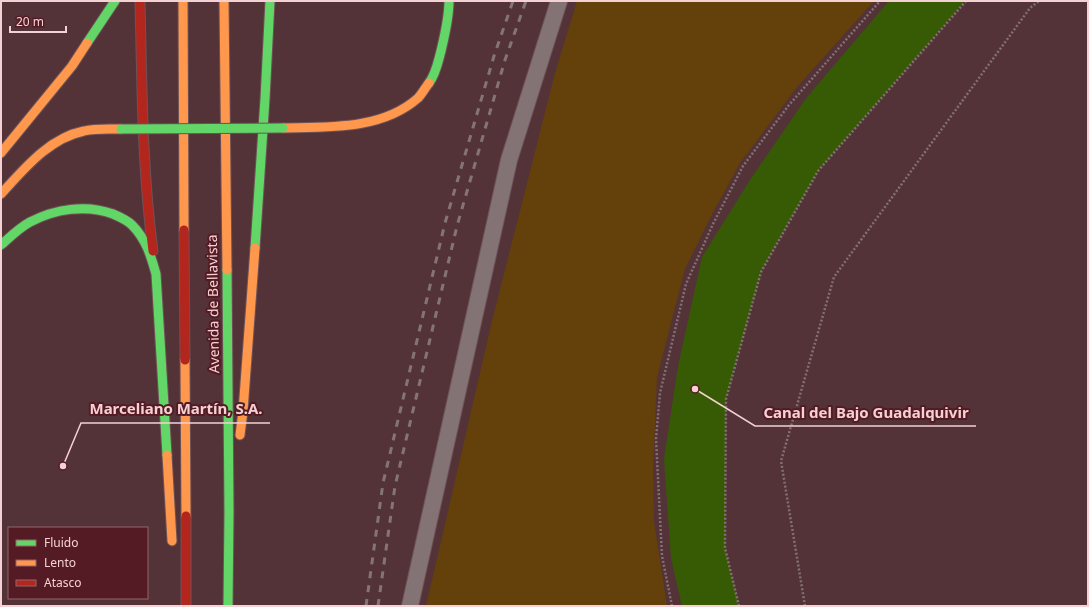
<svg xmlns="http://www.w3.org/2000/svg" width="1089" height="607" viewBox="0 0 1089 607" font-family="'Noto Sans',sans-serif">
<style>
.green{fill:#64400a}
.water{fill:#375b05}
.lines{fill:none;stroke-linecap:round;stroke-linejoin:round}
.street-casing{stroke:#6e5256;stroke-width:18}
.fast-casing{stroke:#6e5256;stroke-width:11}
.slow-casing{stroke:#6e5256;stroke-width:11}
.jam-casing{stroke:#6e5256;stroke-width:11}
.path{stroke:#837073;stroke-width:2.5;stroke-dasharray:2 2;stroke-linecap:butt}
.street{stroke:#837374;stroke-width:16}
.fast{stroke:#63d668;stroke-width:9}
.slow{stroke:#ff974d;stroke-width:9}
.jam{stroke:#b3261e;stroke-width:9}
.rail{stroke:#857475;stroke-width:3;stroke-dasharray:7 7;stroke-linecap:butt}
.fast-bridge-casing{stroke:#6e5256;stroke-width:11;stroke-linecap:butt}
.fast-bridge{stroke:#63d668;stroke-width:9}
.labels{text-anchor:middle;stroke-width:4;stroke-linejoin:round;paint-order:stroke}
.street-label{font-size:14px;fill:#f6d1d3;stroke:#541b25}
.leader{fill:none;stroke:#f6d1d3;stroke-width:1.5}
.callout-dot{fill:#f6d1d3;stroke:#541b25;stroke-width:1.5}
.callout-label{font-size:15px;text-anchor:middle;font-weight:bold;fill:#f6d1d3;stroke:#541b25;stroke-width:4;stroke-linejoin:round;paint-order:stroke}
</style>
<rect width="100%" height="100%" fill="#533338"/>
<path class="green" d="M577,1h297l-77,86 -57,76 -30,55 -25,51 -28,108 -4,93 1,51 13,85h-241l66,-285 63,-248z"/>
<path class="water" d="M889,1h76l-147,170 -57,101 -35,127 -1,149 14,58h-57l-11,-48 -7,-99 14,-93 24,-109 48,-77 57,-83z"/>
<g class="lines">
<defs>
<path id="street" d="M410,606l99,-446 50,-159"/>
<g id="fast">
<path d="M87,43l28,-42"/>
<path d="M429,83c7,-9 9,-21 12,-32 4,-17 8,-33 8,-50"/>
<path d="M1,245c9,-8 18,-17 29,-23 25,-13 56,-18 83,-8 7,3 14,6 19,11 14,14 19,31 24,49l11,181"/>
<path d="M255,248l10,-149 5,-98"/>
<path d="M227,270l2,242 -1,94"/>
</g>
<g id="slow">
<path d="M183,1l1,229"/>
<path d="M224,1l3,269"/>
<path d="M283,128c45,-1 99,2 135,-30 4,-4 7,-10 11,-15"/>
<path d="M1,153l71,-87 15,-23"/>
<path d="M1,194c23,-25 48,-56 83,-63 12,-3 25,-2 37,-2"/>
<path d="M185,360l1,156"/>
<path d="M240,435l3,-24 12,-163"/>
<path d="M167,455l5,86"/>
</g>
<g id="jam">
<path d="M140,1c2,83 2,167 13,250"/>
<path d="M184,230l1,130"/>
<path d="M186,516v90"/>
</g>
</defs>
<use href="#street" class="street-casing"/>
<use href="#fast" class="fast-casing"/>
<use href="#slow" class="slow-casing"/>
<use href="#jam" class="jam-casing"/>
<g class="path">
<path d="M672,606l-10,-50 -6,-117 4,-46 26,-109 27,-60 30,-58 46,-61 91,-104"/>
<path d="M739,606l-14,-58 1,-149 35,-127 57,-101 148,-170"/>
<path d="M805,606l-24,-145 53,-184 196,-269 9,-7"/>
</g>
<use href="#street" class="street"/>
<use href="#fast" class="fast"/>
<use href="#slow" class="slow"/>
<use href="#jam" class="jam"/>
<g class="rail">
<path d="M366,606l17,-123 62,-260 49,-167 19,-55"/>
<path d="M378,606l17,-120 62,-260 48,-166 21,-59"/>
</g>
<defs>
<path id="fast-bridge" d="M121,129l162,-1"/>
</defs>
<use href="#fast-bridge" class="fast-bridge-casing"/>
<use href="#fast-bridge" class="fast-bridge"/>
</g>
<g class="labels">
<g class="street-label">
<text transform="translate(213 304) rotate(-91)" y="5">Avenida de Bellavista</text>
</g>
</g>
<path class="leader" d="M63 466L81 423H270M695 389L755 426H976"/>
<g class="callout-dot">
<circle cx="63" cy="466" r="4"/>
<circle cx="695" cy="389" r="4"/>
</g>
<g class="callout-label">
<text x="176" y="414">Marceliano Martín, S.A.</text>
<text x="866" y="418">Canal del Bajo Guadalquivir</text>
</g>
<rect width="1089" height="607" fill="none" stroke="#f6d1d3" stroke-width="4"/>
<rect x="8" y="527" width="140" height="72" fill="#541b25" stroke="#95646b"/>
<rect x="16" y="540" width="20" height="6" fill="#63d668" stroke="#95646b"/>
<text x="44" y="547" font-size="12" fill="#f6d1d3">Fluido</text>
<rect x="16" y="560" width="20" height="6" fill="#ff974d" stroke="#95646b"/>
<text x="44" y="567" font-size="12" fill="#f6d1d3">Lento</text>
<rect x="16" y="580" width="20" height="6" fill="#b3261e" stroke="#95646b"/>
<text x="44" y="587" font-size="12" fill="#f6d1d3">Atasco</text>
<path d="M10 26v6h56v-6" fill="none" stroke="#f6d1d3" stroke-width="2"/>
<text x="16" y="26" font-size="12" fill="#f6d1d3" stroke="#541b25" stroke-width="3" paint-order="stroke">20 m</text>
</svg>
